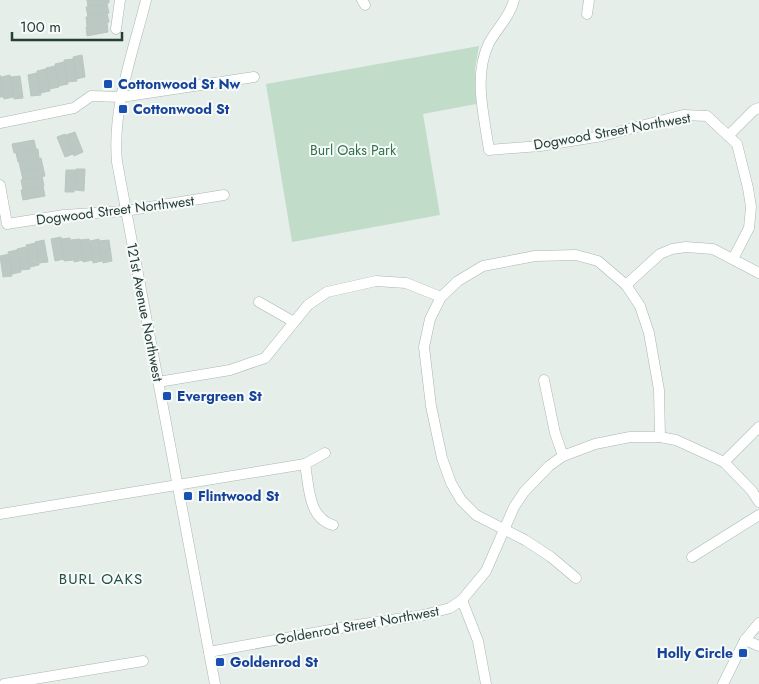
<svg xmlns="http://www.w3.org/2000/svg" width="759" height="684" viewBox="0 0 759 684" font-family="Jost,sans-serif">
<style>
.green{fill:#c1dcc9}
.building{fill:#bbc8c3;stroke:#b9c7c1}
.lines{fill:none;stroke-linecap:round;stroke-linejoin:round}
.minor-casing{stroke:#a9b6b1;stroke-width:11}
.minor{stroke:#fff;stroke-width:10}
.transit-dot{fill:#1a4fb4;stroke:#f6faf8;stroke-width:2}
.labels{text-anchor:middle;stroke-width:4;stroke-linejoin:round;paint-order:stroke}
.transit-label{font-size:14px;font-weight:bold;fill:#164399;stroke:#f6faf8;text-anchor:start}
.street-label{font-size:14px;fill:#263e38;stroke:#f6faf8}
.park-label{font-size:14px;fill:#33724d;stroke:#f6faf8}
.neighbourhood-label{font-size:15px;letter-spacing:1px;fill:#234f46;stroke:#f6faf8}
</style>
<rect width="100%" height="100%" fill="#e6eeea"/>
<path class="green" d="M479,46l-4,23 1,35 -53,10 17,101 -148,27 -26,-158z"/>
<g class="building">
<path d="M87,0h22v3l-21,4z"/>
<path d="M107,4l2,9 -21,4 -2,-10z"/>
<path d="M107,13l2,9 -22,4 -1,-9z"/>
<path d="M107,23l1,9 -21,4 -1,-9z"/>
<path d="M82,55l3,22 -9,2 -3,-22z"/>
<path d="M73,59l4,22 -10,1 -3,-22z"/>
<path d="M64,62l4,22 -10,2 -3,-22z"/>
<path d="M55,66l4,21 -10,2 -3,-21z"/>
<path d="M46,69l4,22 -10,2 -3,-22z"/>
<path d="M37,73l4,22 -10,1 -3,-21z"/>
<path d="M0,75l4,22h-4z"/>
<path d="M10,75l4,22 -10,2 -3,-22z"/>
<path d="M20,76l3,22 -9,1 -3,-22z"/>
<path d="M75,132l8,20 -9,4 -8,-21z"/>
<path d="M65,134l8,20 -8,3 -8,-20z"/>
<path d="M34,140l2,9 -22,4 -2,-9z"/>
<path d="M38,149l1,9 -21,4 -2,-9z"/>
<path d="M41,158l2,9 -22,4 -2,-9z"/>
<path d="M43,167l2,9 -22,4 -2,-9z"/>
<path d="M76,169h9l-1,22 -9,-1z"/>
<path d="M66,170h10l-2,22h-9z"/>
<path d="M42,176l2,10 -21,4 -2,-10z"/>
<path d="M43,186l2,10 -22,4 -2,-10z"/>
<path d="M61,237l3,22 -9,2 -4,-22z"/>
<path d="M70,238l3,22 -9,1 -3,-22z"/>
<path d="M80,239l3,21 -9,2 -3,-22z"/>
<path d="M89,239l4,21 -10,2 -3,-22z"/>
<path d="M99,239l3,22 -9,2 -3,-22z"/>
<path d="M44,240l4,22 -9,1 -4,-21z"/>
<path d="M109,240l3,21 -9,2 -4,-22z"/>
<path d="M36,243l3,22 -9,2 -4,-22z"/>
<path d="M26,247l4,22 -9,1 -4,-21z"/>
<path d="M17,250l4,22 -9,2 -4,-22z"/>
<path d="M9,254l3,22 -9,1 -3,-21z"/>
</g>
<g class="lines">
<defs>
<g id="minor">
<path d="M146,0c-13,53 -34,107 -29,162l98,522"/>
<path d="M362,0l3,5"/>
<path d="M514,0c-4,17 -17,28 -25,43 -16,33 -5,72 0,107l51,-4 62,-10 81,-21 24,1 30,28 11,44 3,19 -2,21 -16,31"/>
<path d="M587,14l2,-14"/>
<path d="M116,29l4,-29"/>
<path d="M0,123l74,-15 17,-12 30,1 133,-20"/>
<path d="M728,136l26,-26 5,-2"/>
<path d="M0,185l7,39 57,-9 61,-4 99,-16"/>
<path d="M626,285l34,-31 12,-5 14,-2 27,2 46,24"/>
<path d="M259,302l35,20"/>
<path d="M544,380l11,53 8,23"/>
<path d="M158,382l72,-12 35,-12 43,-53 19,-13 49,-11 30,2 35,14"/>
<path d="M724,462l35,-35"/>
<path d="M305,464c4,22 3,54 28,61"/>
<path d="M0,514l305,-50 20,-11"/>
<path d="M692,557l67,-42"/>
<path d="M576,578l-25,-21 -26,-17 -49,-25 -15,-15 -10,-17 -9,-25 -11,-52 -7,-59 6,-28 11,-22 17,-16 25,-15 52,-10 41,-1 22,6 28,24 14,21 9,27 10,57 1,47"/>
<path d="M462,600l16,41 8,43"/>
<path d="M745,640l14,6"/>
<path d="M209,652l148,-27 67,-10 26,-7 12,-8 24,-29 28,-64 10,-15 25,-26 14,-10 32,-12 35,-7h30l16,3 48,22 28,29 7,11"/>
<path d="M4,684l139,-23"/>
<path d="M723,684l22,-44 14,-17"/>
</g>
</defs>
<use href="#minor" class="minor-casing"/>
<use href="#minor" class="minor"/>
</g>
<g class="transit-dot">
<rect x="103" y="79" width="10" height="10" rx="2.5"/>
<rect x="118" y="104" width="10" height="10" rx="2.5"/>
<rect x="162" y="391" width="10" height="10" rx="2.5"/>
<rect x="183" y="491" width="10" height="10" rx="2.5"/>
<rect x="738" y="648" width="10" height="10" rx="2.5"/>
<rect x="215" y="657" width="10" height="10" rx="2.5"/>
</g>
<g class="labels">
<g class="transit-label">
<text x="118" y="89">Cottonwood St Nw</text>
<text x="133" y="114">Cottonwood St</text>
<text x="177" y="401">Evergreen St</text>
<text x="198" y="501">Flintwood St</text>
<text x="733" y="658" text-anchor="end">Holly Circle</text>
<text x="230" y="667">Goldenrod St</text>
</g>
<g class="street-label">
<text transform="translate(612 131) rotate(-10)" y="5">Dogwood Street Northwest</text>
<text transform="translate(115 210) rotate(-7)" y="5">Dogwood Street Northwest</text>
<text transform="translate(145 312) rotate(79)" y="5">121st Avenue Northwest</text>
<text transform="translate(357 625) rotate(-10)" y="5">Goldenrod Street Northwest</text>
</g>
<g class="park-label">
<text x="353" y="155">Burl Oaks Park</text>
</g>
<g class="neighbourhood-label">
<text x="101" y="584">BURL OAKS</text>
</g>
</g>
<path d="M12 32v8h110v-8" fill="none" stroke="#263e38" stroke-width="2.5"/>
<text x="20" y="32" font-size="15" fill="#263e38" stroke="#f6faf8" stroke-width="4" paint-order="stroke">100 m</text>
</svg>
